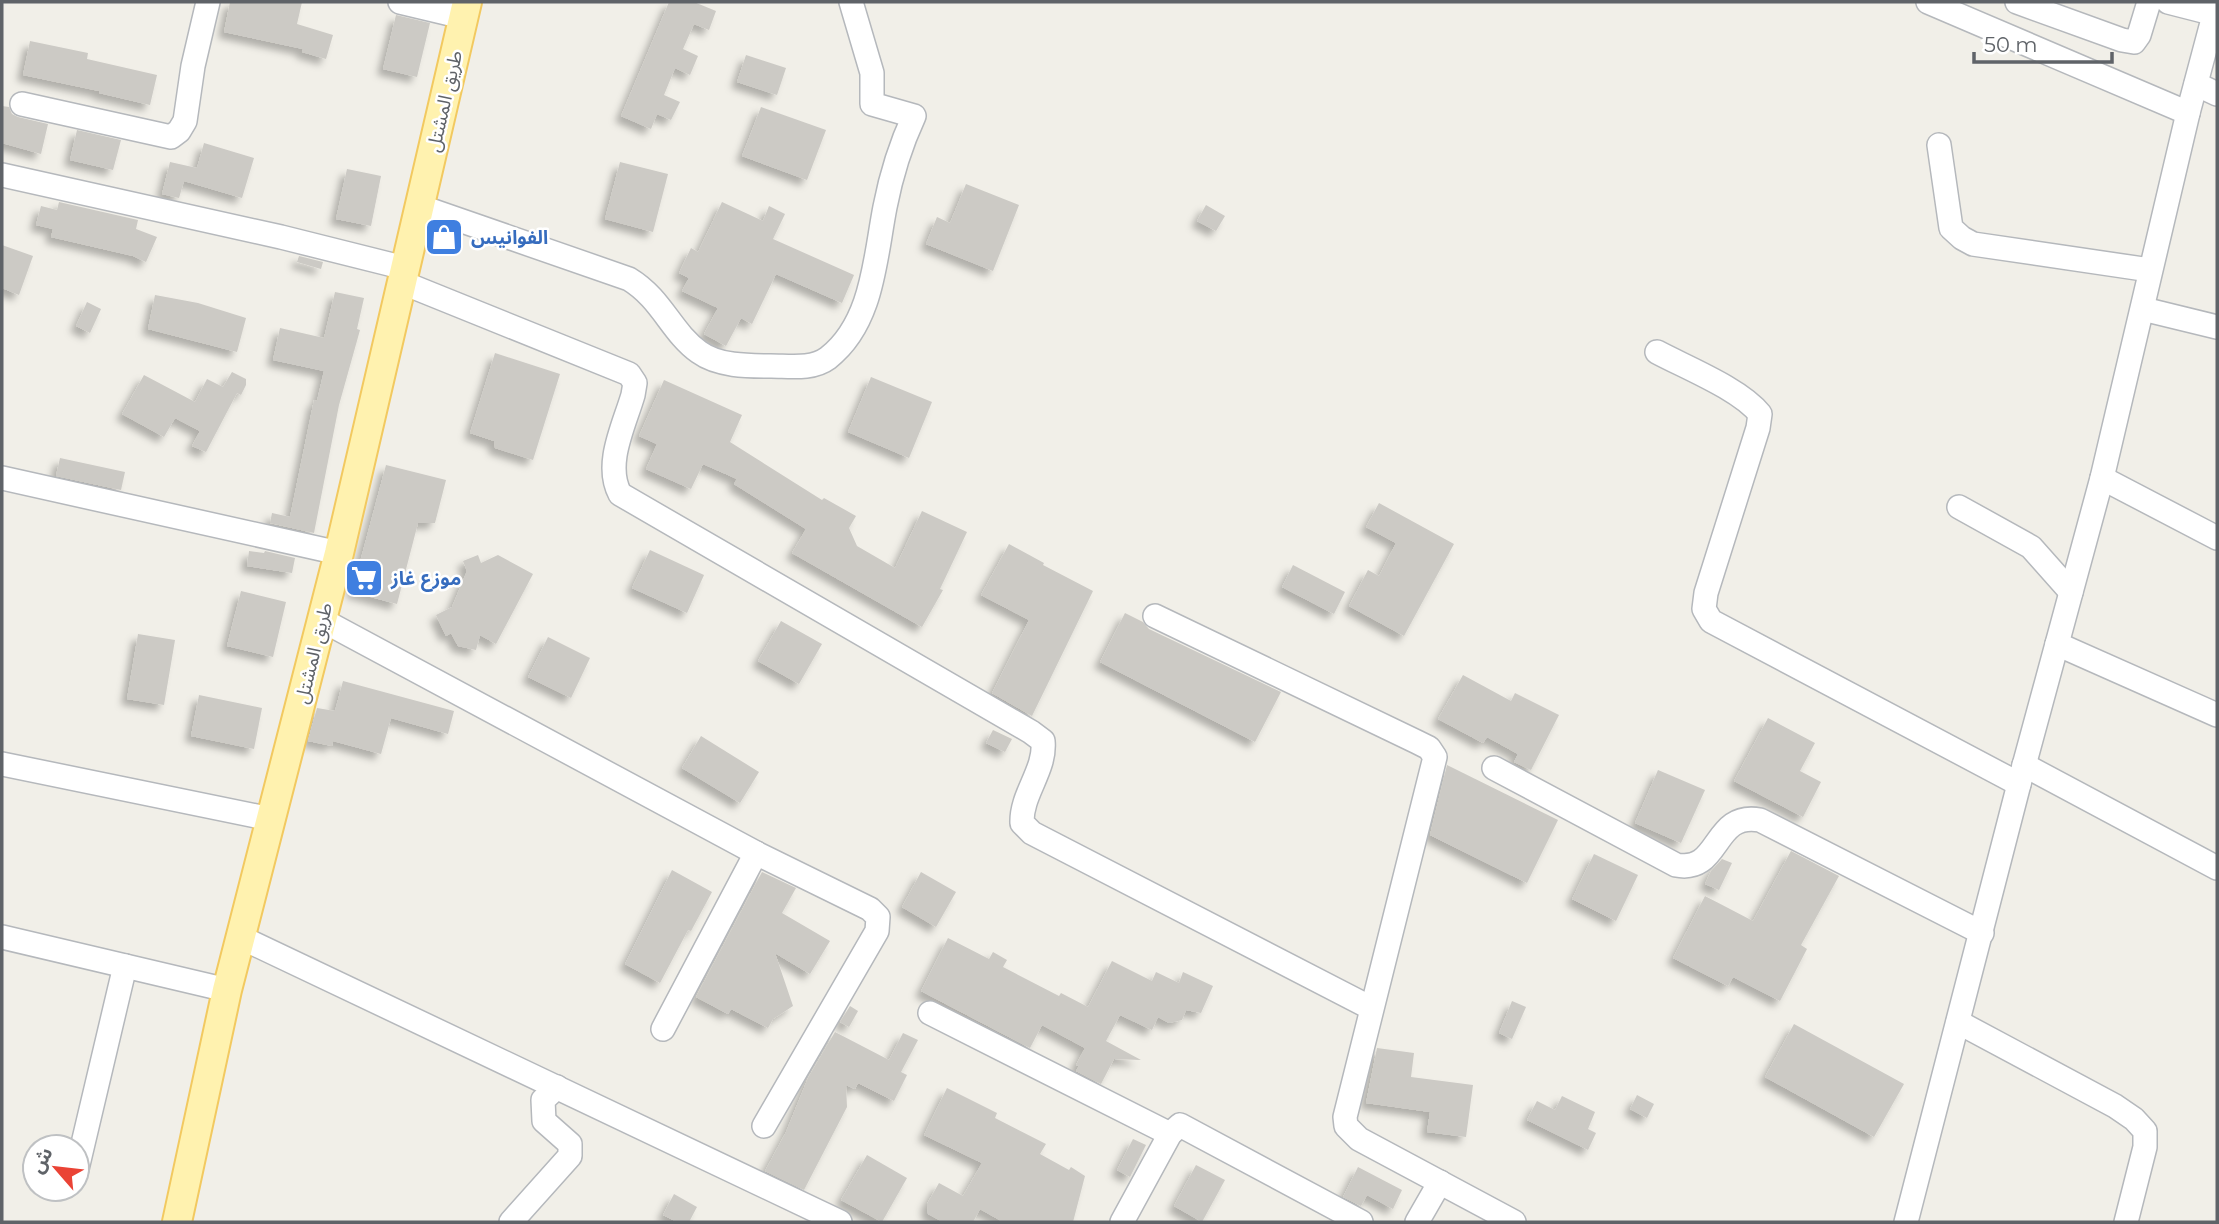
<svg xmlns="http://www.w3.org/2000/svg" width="2219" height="1224" viewBox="0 0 2219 1224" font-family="Montserrat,'Noto Sans Arabic',sans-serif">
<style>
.building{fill:#cccac5;filter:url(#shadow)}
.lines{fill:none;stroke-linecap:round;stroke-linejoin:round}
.minor-casing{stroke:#b5b8bc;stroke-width:26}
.major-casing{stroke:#f2c960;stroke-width:32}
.minor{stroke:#fff;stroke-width:23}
.major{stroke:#fff2af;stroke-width:28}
.labels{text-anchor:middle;stroke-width:5;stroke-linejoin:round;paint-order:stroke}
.street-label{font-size:19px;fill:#5f6368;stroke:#fff}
.shop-label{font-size:19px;font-weight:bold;fill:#366cbe;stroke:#fff;text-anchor:start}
</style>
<defs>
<filter id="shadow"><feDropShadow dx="-6" dy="6" stdDeviation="3.5" flood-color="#0004"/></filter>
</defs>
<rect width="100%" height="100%" fill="#f1efe8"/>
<g class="building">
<path d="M230,2h72l-5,22 36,11 -7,24 -24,-7 1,-3 -79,-17z"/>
<path d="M669,2h25l22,9 -7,19 -15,-6 -11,25 15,7 -8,19 -15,-7 -11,27 16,7 -9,18 -14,-6 -6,15 -30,-13z"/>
<path d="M396,15l34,8 -13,54 -34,-8z"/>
<path d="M30,41l58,12 -1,6 70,16 -7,30 -51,-12v-2l-76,-16z"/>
<path d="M746,55l40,13 -9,27 -40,-13z"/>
<path d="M2,106l7,1 3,7 6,3 30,7 -7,30 -39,-11z"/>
<path d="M761,107l65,23 -19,50 -65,-24z"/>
<path d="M77,130l44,10 -8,30 -43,-10z"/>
<path d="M204,143l50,15 -12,40 -58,-17 -5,17 -17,-4 8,-32 27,6z"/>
<path d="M620,162l48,12 -15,58 -48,-13z"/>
<path d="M347,169l34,7 -10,50 -35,-7z"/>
<path d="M966,184l53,21 -26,66 -67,-27 11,-27 13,6z"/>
<path d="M59,202l79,18 -2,9 21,8 -11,25 -13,-6 -82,-19 2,-8 -17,-4 5,-19 16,4z"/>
<path d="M722,202l41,19 6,-15 16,8 -12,25 81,36 -12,28 -66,-29 -24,50 -11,-6 -15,28 -22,-12 14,-26 -36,-17 7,-13 -10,-5 12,-25 7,4z"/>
<path d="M1206,205l19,11 -9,15 -19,-10z"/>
<path d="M2,245l31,11 -14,39 -17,-7z"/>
<path d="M299,256l24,6 -2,7 -24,-7z"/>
<path d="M335,292l29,6 -7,31 3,1 -21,75 -25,128 -44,-10 2,-10 18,4 24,-117 3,1 7,-30 -51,-11 7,-32 44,10z"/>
<path d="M155,295l43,8 48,15 -9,34 -89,-23z"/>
<path d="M87,302l14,7 -11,24 -14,-7z"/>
<path d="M495,353l65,21 -27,86 -38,-12 -1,-7 -24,-8z"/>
<path d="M232,372l14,7v6l-5,10 -4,-2 -31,59 -14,-6 8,-15 -25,-13 -11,19 -42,-23 22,-39 51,27 12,-23 16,8z"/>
<path d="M871,377l61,25 -23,56 -61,-26z"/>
<path d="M664,380l78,35 -12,27 92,58 2,-2 32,18 -7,12 8,18 38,22 27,-57 45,21 -27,57 3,1 -21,37 -130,-74 14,-24 -72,-45 3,-5 -34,-15 -12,25 -45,-20 11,-25 -18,-8z"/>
<path d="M60,458l65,14 -4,18 -65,-14z"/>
<path d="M386,465l60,15 -11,43h-17l-21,81 -45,-12z"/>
<path d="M1379,503l75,41 -50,92 -55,-30 19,-36 11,6 17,-33 -30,-16z"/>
<path d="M1009,544l35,19 -1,2 50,26 -61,125 -40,-23 37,-73 -48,-25z"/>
<path d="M650,550l54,25 -17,38 -55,-25z"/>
<path d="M249,551l15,2 1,-2 30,7 -3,15 -45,-7z"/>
<path d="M478,555l3,8 17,-8 35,19 -37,70 -16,-9 -4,15 -18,-4 -7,-13 -5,3 -10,-21 16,-8 15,-36 -4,-10z"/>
<path d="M1293,565l52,27 -11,22 -52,-27z"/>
<path d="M241,591l45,11 -13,55 -46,-11z"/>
<path d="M1125,613l18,9 6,7 132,63 -26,50 -155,-80z"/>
<path d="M781,621l41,23 -23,40 -41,-23z"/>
<path d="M138,634l37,6 -11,65 -37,-6z"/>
<path d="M548,637l42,21 -19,40 -43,-21z"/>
<path d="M1463,675l48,26 4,-8 44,22 -28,55 -17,-8 4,-8 -31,-17 -4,6 -45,-24z"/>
<path d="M343,681l111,30 -6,23 -57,-16 -10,36 -48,-13 -1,5 -24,-5 9,-33 18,3z"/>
<path d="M199,695l63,13 -8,41 -63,-13z"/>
<path d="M1768,718l47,25 -15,28 21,11 -18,35 -69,-36z"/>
<path d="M993,730l19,9 -7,13 -19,-9z"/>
<path d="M701,736l58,36 -19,31 -58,-35z"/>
<path d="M1447,765l111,55 -31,63 -97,-48z"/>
<path d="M1658,770l47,20 -24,53 -46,-20z"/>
<path d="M1791,851l48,25 -38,69 6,4 -27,52 -47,-24 -5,9 -55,-28 32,-62 48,25z"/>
<path d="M1594,854l44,21 -22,46 -44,-22z"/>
<path d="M1722,859l10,4 -13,27 -14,-6 6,-13z"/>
<path d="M672,870l40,22 -21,39 -3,-1 -28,53 -35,-19z"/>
<path d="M762,872l34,16 -14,25 48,28 -20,33 -35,-21 18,53 -20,13 -5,9 -37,-19 -3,5 -32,-17z"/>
<path d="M921,872l35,20 -20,35 -34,-20z"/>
<path d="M948,938l41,21 4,-7 14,8 -4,7 56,29 2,-3 27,14 24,-46 40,20 4,-9 23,11 4,-11 30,14 -12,27 -15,-3 -4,10 -13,3 -11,-6 -6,13 -32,-15 -14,26 35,19 -27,-1 -13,25 -25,-13 3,-5 -3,-1 9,-17 -43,-23 -12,23 -109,-57z"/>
<path d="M1512,1001l14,6 -14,32 -13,-6z"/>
<path d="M850,1006l8,5 -9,16 -9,-5z"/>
<path d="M1794,1024l110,60 -30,53 -109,-60z"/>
<path d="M835,1032l54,28 14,-27 15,7 -17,32 6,3 -13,26 -36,-18 -3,6 -9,-4 1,22 -43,83 -39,-19 21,-39 22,-54z"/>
<path d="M1377,1048l37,5 -3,24 62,8 -7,52 -39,-5 3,-20 -64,-9z"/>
<path d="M947,1088l50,25 -2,5 51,26 -6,10 29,16 2,-3 14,9 -12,46h-70l-23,-13 -7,13h-30l-15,-8 -1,-10 12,-21 24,13 19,-33 -58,-28z"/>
<path d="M1637,1095l17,9 -7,14 -17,-9z"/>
<path d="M1562,1096l33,16 -7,17 8,4 -8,17 -61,-30 10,-19 18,9z"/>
<path d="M1133,1139l13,6 -16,32 -13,-7z"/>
<path d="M867,1155l40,23 -25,44 -41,-22z"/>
<path d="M1196,1165l29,15 -23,42 -28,-16z"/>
<path d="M1358,1167l44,23 -9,19 -26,-14 -6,11 -18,-9z"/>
<path d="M674,1194l23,13 -8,15h-12l-14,-7z"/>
</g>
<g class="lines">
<defs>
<g id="minor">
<path d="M400,2l63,15"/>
<path d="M1928,2l260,111"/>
<path d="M2017,2l105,38 12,2 5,-7 10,-33"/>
<path d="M2168,2l47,12"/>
<path d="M2196,84l21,10"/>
<path d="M22,104l149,33 8,-6 6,-10 8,-55 15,-64"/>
<path d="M1939,145l12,83 11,10 11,6 177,26"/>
<path d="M2,175l279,62 124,31"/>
<path d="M419,206l210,73c33,20 42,53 70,73 19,14 48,14 72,14 18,0 41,4 57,-8 45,-35 47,-100 57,-151 6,-31 16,-63 29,-91l-42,-12v-31l-21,-71"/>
<path d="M401,282l228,92 6,9 -2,12c-9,31 -29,69 -13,99l411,238 12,9c3,29 -22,53 -21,82l10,10 339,175"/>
<path d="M2143,309l74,18"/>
<path d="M1657,352c30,16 83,37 103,62l-2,14 -52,165 -2,16 7,12 308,163"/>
<path d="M2,478l337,75"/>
<path d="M2102,478l115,60"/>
<path d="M1959,507l72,40 40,45"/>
<path d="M1155,616l262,126 12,6 6,9 -90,360 1,9 13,13 155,83"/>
<path d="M322,620l434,233 114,56 8,8 -1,14 -113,195"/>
<path d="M2057,644l160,71"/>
<path d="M2,764l269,55"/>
<path d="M2024,765l193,103"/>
<path d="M1494,768l182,97c45,9 36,-54 84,-45l222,113"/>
<path d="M2,937l225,53"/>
<path d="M242,938l598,284"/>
<path d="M930,1013l240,121"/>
<path d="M1958,1022l157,84 19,13 11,12v16l-19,75"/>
<path d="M663,1029l93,-176"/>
<path d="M77,1169l48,-203"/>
<path d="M511,1222l59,-66v-12l-26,-23 -1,-21 14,-13"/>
<path d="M1122,1222l48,-88 10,-9 181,97"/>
<path d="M1417,1222l23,-40"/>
<path d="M1906,1222l113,-438 83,-306 86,-365 29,-109"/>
</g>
<path id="major" d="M177,1222l50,-232 112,-437 128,-551"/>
</defs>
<use href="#minor" class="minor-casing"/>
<use href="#major" class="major-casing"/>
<use href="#minor" class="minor"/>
<use href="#major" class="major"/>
</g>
<defs>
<symbol id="shop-square" viewBox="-11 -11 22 22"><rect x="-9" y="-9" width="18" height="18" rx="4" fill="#3f7fe0" stroke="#fff"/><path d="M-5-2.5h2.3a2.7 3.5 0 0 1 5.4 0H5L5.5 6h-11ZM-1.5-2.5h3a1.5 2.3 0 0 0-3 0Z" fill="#fff"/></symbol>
<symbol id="supermarket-square" viewBox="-11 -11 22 22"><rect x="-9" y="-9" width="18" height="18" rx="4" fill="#3f7fe0" stroke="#fff"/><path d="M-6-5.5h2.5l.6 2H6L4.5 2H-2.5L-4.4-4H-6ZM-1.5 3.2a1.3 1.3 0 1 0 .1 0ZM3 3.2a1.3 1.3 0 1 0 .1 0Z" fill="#fff"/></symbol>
</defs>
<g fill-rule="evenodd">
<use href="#shop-square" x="422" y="215" width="44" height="44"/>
<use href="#supermarket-square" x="342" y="556" width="44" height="44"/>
</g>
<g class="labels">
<g class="street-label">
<text transform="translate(444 101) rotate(-77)" y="7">طريق المشتل</text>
<text transform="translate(313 653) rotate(-76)" y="7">طريق المشتل</text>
</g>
<g class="shop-label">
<text x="471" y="244">الفوانيس</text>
<text x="391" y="585">موزع غاز</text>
</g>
</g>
<rect width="2219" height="1224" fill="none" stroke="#5f6368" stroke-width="7"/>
<g transform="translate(56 1168) rotate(298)"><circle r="33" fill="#ffffff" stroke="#bfc1c3" stroke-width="2"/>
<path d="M0-5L12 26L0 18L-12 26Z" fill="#ea4335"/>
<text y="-10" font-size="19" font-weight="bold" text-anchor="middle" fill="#5f6368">ش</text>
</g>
<path d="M1974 52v10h138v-10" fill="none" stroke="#5f6368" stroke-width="3.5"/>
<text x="1984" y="52" font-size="21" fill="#5f6368" stroke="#ffffff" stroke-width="5" paint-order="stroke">50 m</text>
</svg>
